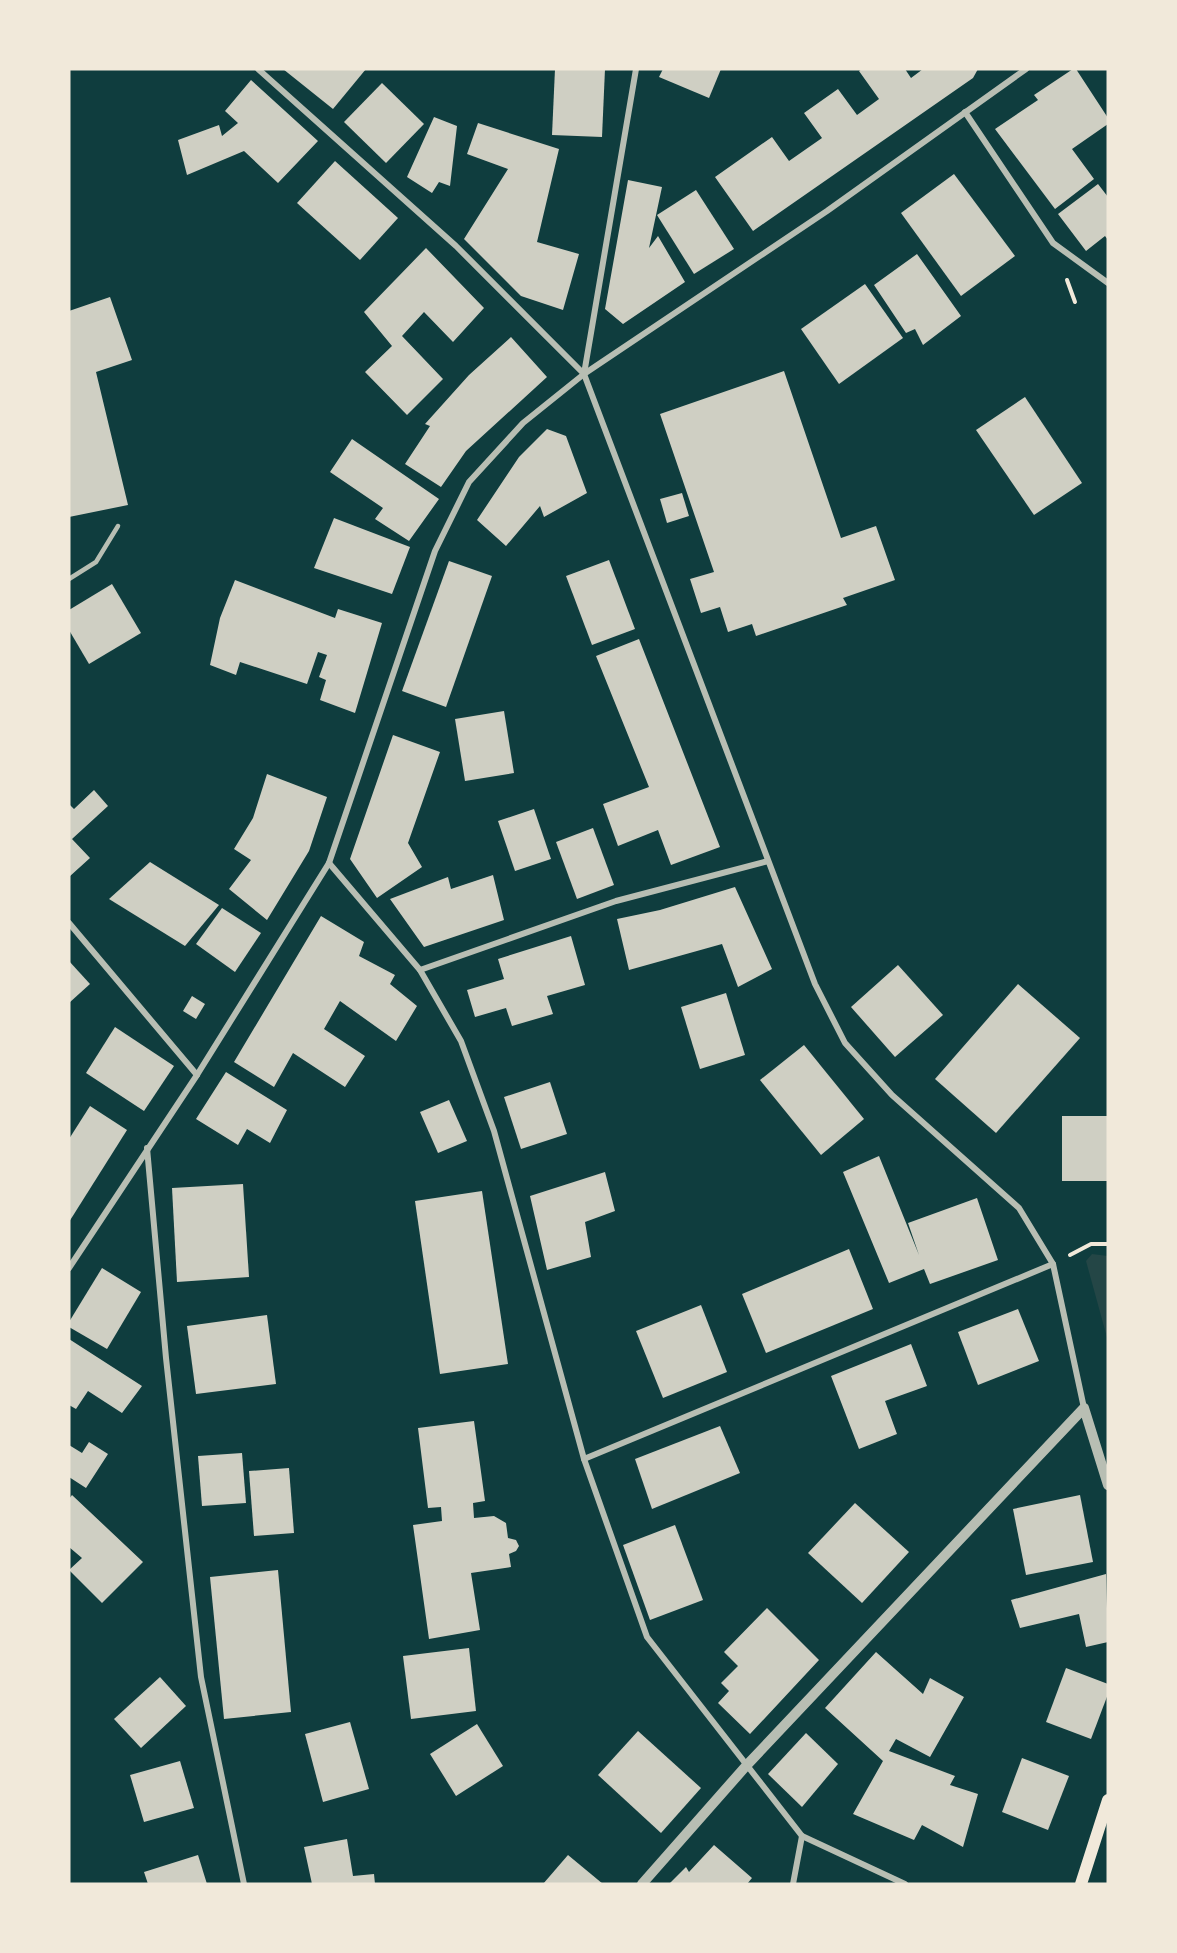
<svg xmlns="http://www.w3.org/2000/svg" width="1177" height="1953" viewBox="0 0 1177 1953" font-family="'DejaVu Sans',sans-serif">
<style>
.green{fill:#244646}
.building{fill:#cfcfc3}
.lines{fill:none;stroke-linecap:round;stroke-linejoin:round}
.path{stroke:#f1e9da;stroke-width:4}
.service{stroke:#b8beb3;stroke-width:4.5}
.minor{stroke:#b8beb3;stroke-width:6}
.tertiary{stroke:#b8beb3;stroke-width:10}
.secondary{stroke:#f1e9da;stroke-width:12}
</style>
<rect width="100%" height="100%" fill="#0f3d3e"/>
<path class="green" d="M1092,1254l16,2v85l-22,-80z"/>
<g class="building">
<path d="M283,69h83l-33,40z"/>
<path d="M555,69h50l-3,68 -50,-2z"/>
<path d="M663,69h58l-12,29 -50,-21z"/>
<path d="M862,69h43l6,9 12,-9h55l-5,9 -220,153 -38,-54 57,-40 17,24 33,-23 -18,-25 34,-24 19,26 22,-16 -20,-28z"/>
<path d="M1073,69h3l32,49v6l-36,25 22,30 -39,30 -60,-80 43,-29 -4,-5z"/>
<path d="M251,80l67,61 -40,42 -34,-32 -57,24 -9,-35 41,-15 3,11 16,-13 -13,-12z"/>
<path d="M382,83l42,41 -38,39 -42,-41z"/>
<path d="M434,117l23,9 -7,60 -11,-4 -7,11 -25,-16z"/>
<path d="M478,123l81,26 -22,93 42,12 -16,56 -42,-14 -57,-57 44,-70 -41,-15z"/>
<path d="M335,161l63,57 -38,42 -63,-57z"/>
<path d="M954,174l61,82 -54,40 -60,-83z"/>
<path d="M628,180l34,7 -13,61 9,-12 27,46 -62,42 -18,-15z"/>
<path d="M1098,184l10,13v43l-3,-4 -19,15 -28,-37z"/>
<path d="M696,190l38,59 -40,25 -37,-59z"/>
<path d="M426,248l58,60 -31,34 -29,-30 -22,24 41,43 -36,36 -42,-43 27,-26 -28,-34z"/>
<path d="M917,254l44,62 -38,29 -8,-16 -9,4 -32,-48z"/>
<path d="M865,284l38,54 -64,46 -38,-55z"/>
<path d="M110,297l22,63 -36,12 32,133 -59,12v-206z"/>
<path d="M511,337l36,40 -81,74 -25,36 -36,-23 25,-38 -5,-2 44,-49z"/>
<path d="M784,371l57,167 35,-12 19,54 -52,18 4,7 -91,31 -4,-12 -24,8 -8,-25 -19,6 -11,-34 24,-7 -54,-158z"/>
<path d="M1025,397l57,86 -48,32 -58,-85z"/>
<path d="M547,429l19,7 21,57 -43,24 -4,-11 -34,40 -29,-26 42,-63z"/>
<path d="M352,439l87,60 -30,42 -34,-22 8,-11 -53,-36z"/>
<path d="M682,493l7,23 -22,7 -7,-24z"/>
<path d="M334,518l76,29 -18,47 -78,-26z"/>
<path d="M609,560l26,69 -43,16 -26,-69z"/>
<path d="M449,561l43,15 -46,131 -44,-16z"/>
<path d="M235,580l100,38 3,-9 44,14 -27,90 -35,-13 6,-20 -7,-3 8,-22 -9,-3 -11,32 -67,-22 -4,13 -26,-10 10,-47z"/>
<path d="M112,584l29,49 -52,31 -20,-34v-20z"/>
<path d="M639,639l81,208 -49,18 -13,-35 -40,16 -15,-42 46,-17 -53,-131z"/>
<path d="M504,711l10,62 -49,8 -10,-62z"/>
<path d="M393,735l47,17 -32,91 14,24 -45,31 -27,-39z"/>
<path d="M267,774l60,23 -18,54 -42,69 -38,-31 22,-29 -17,-11 19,-31z"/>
<path d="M94,790l14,16 -36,33 18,19 -21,19v-73l5,5z"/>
<path d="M534,809l17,50 -36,12 -17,-50z"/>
<path d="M593,828l21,57 -37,14 -21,-57z"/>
<path d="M150,862l69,43 -34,41 -76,-47z"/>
<path d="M493,875l11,45 -80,27 -34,-48 58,-22 3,12z"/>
<path d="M735,887l37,82 -34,18 -16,-43 -93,26 -12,-51 43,-9z"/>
<path d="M222,908l39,25 -26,39 -39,-28z"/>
<path d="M321,916l43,26 -5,14 36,19 -5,9 27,22 -21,35 -56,-40 -16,28 41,27 -20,31 -52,-34 -19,34 -40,-25z"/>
<path d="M571,936l14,49 -38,11 6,18 -41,12 -6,-18 -31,9 -8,-27 37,-11 -6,-20z"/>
<path d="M69,961l21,23 -21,19z"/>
<path d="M898,965l45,50 -48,42 -44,-50z"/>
<path d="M1018,984l62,54 -84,95 -61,-54z"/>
<path d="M726,993l19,62 -45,14 -19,-62z"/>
<path d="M192,996l13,8 -9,15 -13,-8z"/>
<path d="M115,1027l59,39 -30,45 -58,-38z"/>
<path d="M804,1045l60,74 -43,36 -61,-75z"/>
<path d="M226,1072l61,38 -17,33 -23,-14 -9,16 -42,-26z"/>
<path d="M550,1082l17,52 -46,15 -17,-52z"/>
<path d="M449,1100l18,41 -29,12 -18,-41z"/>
<path d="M90,1106l37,24 -58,92v-83z"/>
<rect x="1062" y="1116" width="46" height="65"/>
<path d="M879,1156l40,99 -11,-32 69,-25 21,62 -68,24 -6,-15 -35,14 -46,-111z"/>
<path d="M605,1172l10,39 -30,11 6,35 -44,13 -17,-74z"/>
<path d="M243,1184l6,93 -72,5 -5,-94z"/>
<path d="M482,1191l26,173 -68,10 -25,-173z"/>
<path d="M849,1249l24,60 -107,44 -24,-59z"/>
<path d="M102,1268l39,24 -34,57 -38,-22v-5z"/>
<path d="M701,1305l26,67 -64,26 -27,-67z"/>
<path d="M1018,1309l21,52 -61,24 -20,-53z"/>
<path d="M267,1315l9,69 -80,10 -9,-68z"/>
<path d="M69,1339l73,47 -20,27 -34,-22 -12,18 -7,-4z"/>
<path d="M911,1344l16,42 -42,15 12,33 -38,15 -28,-73z"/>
<path d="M474,1421l11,80 -12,2 1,15 20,-2 12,7 2,15 8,2 3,6 -3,5 -7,3 2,13 -40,6 9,57 -51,9 -16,-114 29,-4 -1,-14 -13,1 -10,-80z"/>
<path d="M720,1426l20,47 -88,36 -17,-50z"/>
<path d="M89,1442l19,12 -22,34 -17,-11v-32l13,8z"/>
<path d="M242,1453l4,50 -44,3 -4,-50z"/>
<path d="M289,1468l5,65 -40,3 -5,-65z"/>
<path d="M72,1495l71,67 -41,41 -33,-33 13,-12 -13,-11v-48z"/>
<path d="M1080,1495l13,67 -67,13 -13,-66z"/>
<path d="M855,1503l54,49 -47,51 -54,-50z"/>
<path d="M675,1525l28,75 -53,20 -27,-75z"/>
<path d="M278,1570l13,142 -67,7 -14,-142z"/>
<path d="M1106,1574l2,68 -22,5 -7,-33 -59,14 -9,-28z"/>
<path d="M767,1608l52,52 -69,74 -32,-31 11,-12 -8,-8 17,-17 -14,-14z"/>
<path d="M469,1648l7,63 -65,8 -8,-63z"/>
<path d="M876,1652l47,42 7,-16 34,19 -34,60 -34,-18 -7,12 66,25 -5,9 28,9 -15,53 -41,-22 -8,15 -61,-26 30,-53 -58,-53z"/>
<path d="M1066,1668l42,16v10l-17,45 -45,-17z"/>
<path d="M160,1677l26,29 -45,42 -27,-29z"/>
<path d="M350,1722l19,67 -46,13 -18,-68z"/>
<path d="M477,1724l26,42 -47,30 -26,-42z"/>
<path d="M638,1731l63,57 -40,45 -63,-58z"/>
<path d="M806,1733l32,31 -36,43 -34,-33z"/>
<path d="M1022,1758l47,18 -21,54 -46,-18z"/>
<path d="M180,1761l14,47 -50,14 -14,-47z"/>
<path d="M347,1839l6,37 21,-2 1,10h-63l-8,-37z"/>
<path d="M714,1845l38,33 -5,6h-78l17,-17 3,5z"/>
<path d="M198,1855l9,29h-59l-4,-12z"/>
<path d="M568,1855l35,29h-60z"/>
</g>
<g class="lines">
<g class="path">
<path d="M1067,280l8,22"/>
<path d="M1070,1255l21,-11h17"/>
</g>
<path class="service" d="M69,579l27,-17 22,-36"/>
<g class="minor">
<path d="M258,69l198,177 128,128 231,610 30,59 47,52 127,113 34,56 31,144"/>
<path d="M965,112l88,131 55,40"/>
<path d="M584,374l52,-305"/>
<path d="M329,863l91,107 41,71 33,90 90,328 63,178 155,199 103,48"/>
<path d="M69,923l128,152"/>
<path d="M420,970l196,-69 152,-40"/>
<path d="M147,1148l19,210 35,319 43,207"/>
<path d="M69,1268l128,-193 132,-212 106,-312 34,-69 54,-59 61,-49 243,-163 199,-142"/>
<path d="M584,1459l469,-195"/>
<path d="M793,1884l9,-48"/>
</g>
<path class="tertiary" d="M642,1884l104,-118 338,-358 24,77"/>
<path class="secondary" d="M1081,1884l27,-84"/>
</g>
<rect width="1177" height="1953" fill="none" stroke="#f1e9da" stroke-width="141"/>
</svg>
